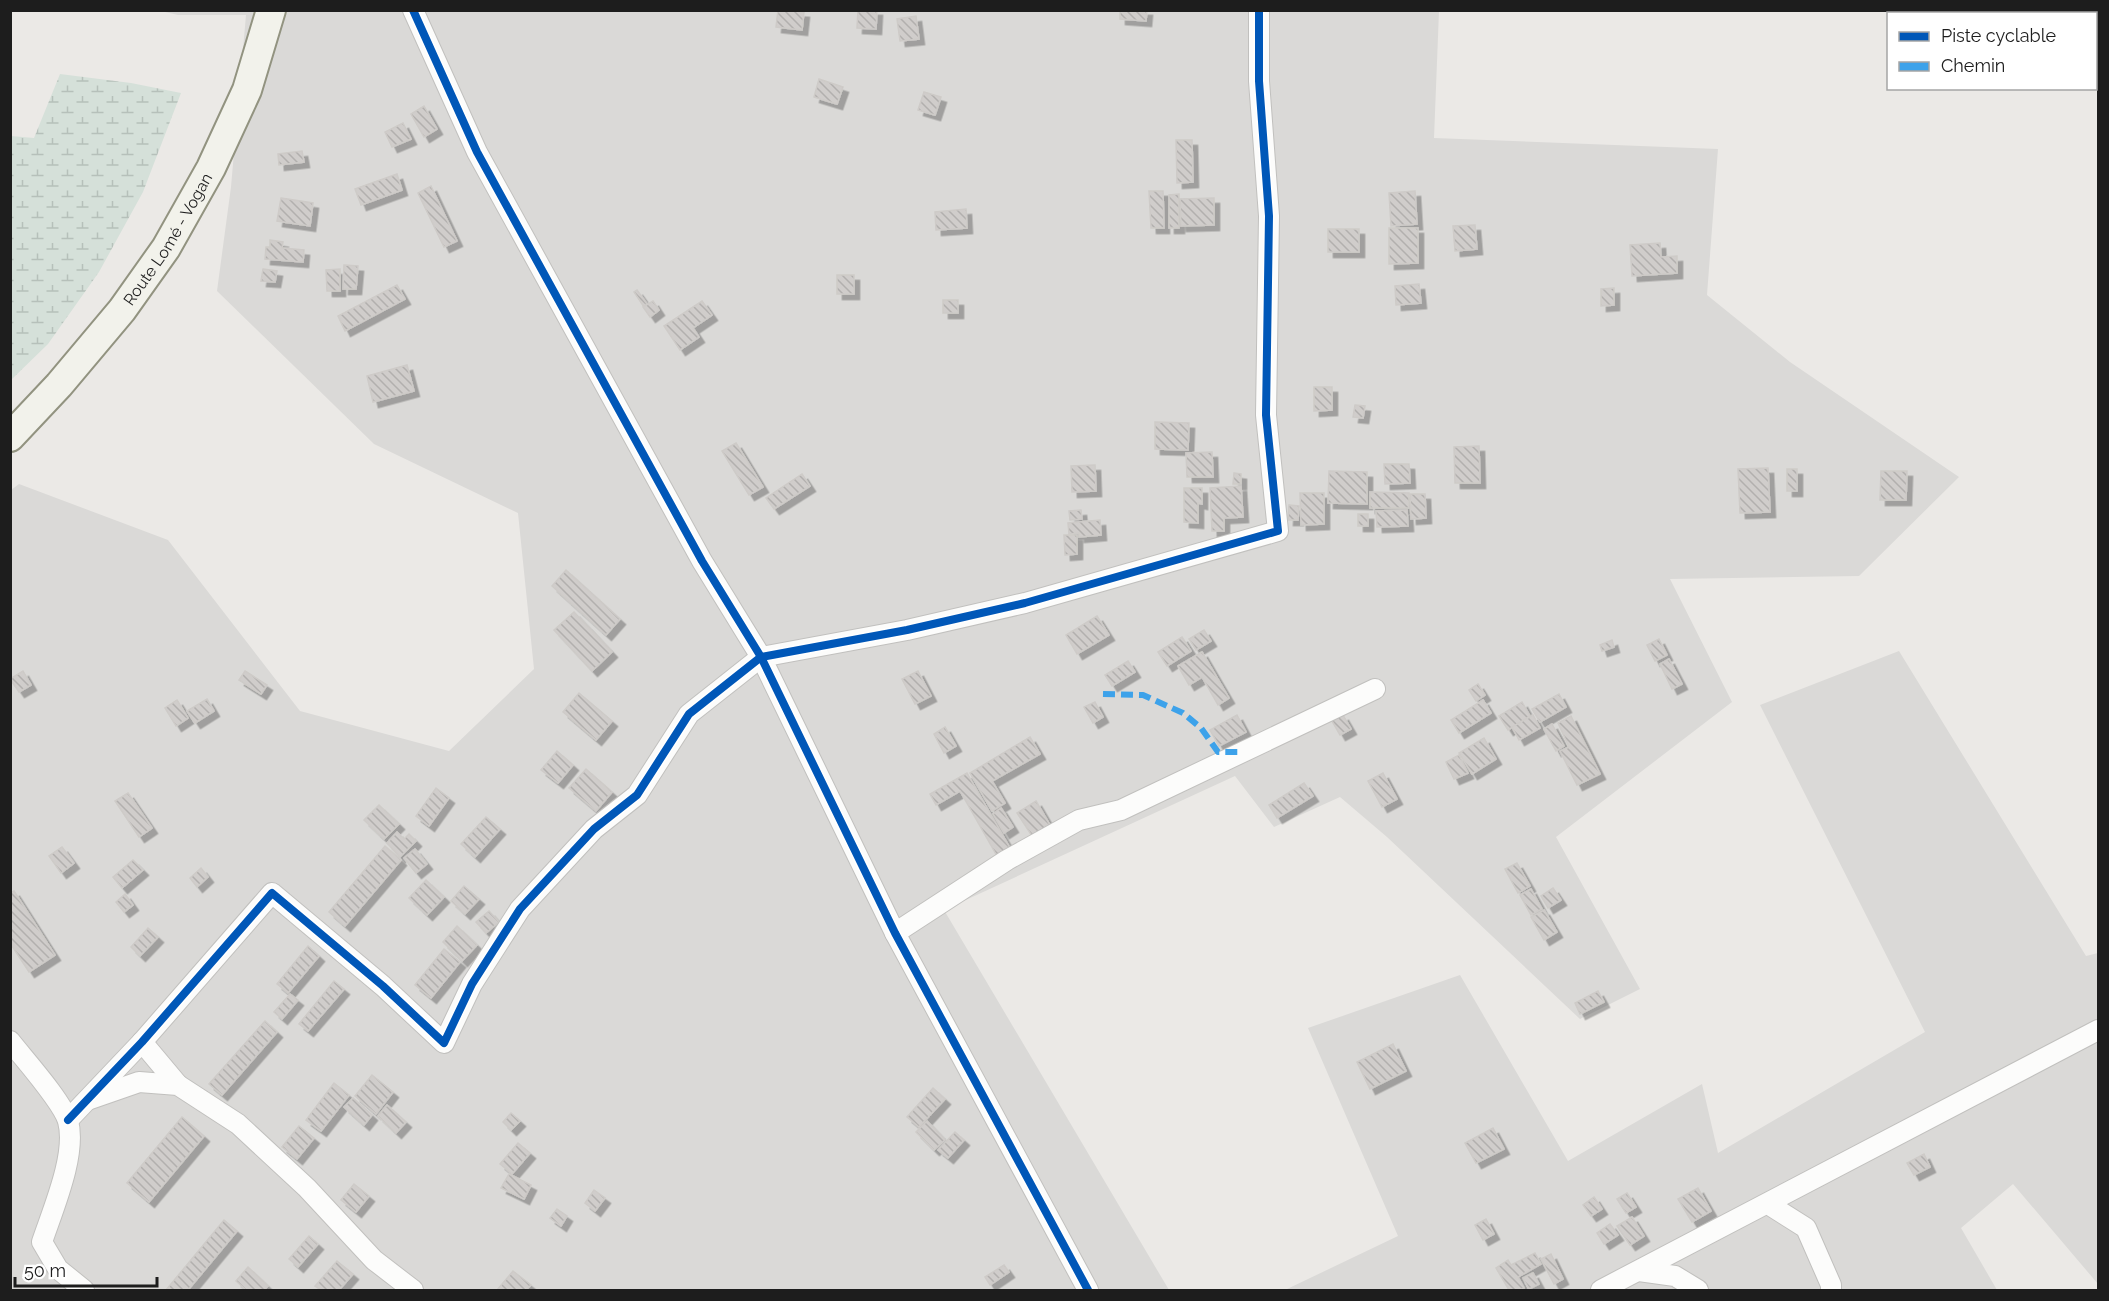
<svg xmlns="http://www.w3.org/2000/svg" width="2109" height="1301" viewBox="0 0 2109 1301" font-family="Raleway,sans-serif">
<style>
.residential{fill:#dad9d7}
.wetland{fill:url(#wetland-marsh)}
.building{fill:url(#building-back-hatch);stroke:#cecbc8;stroke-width:1.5;filter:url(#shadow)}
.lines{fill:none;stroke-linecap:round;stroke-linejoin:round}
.minor-casing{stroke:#c1c0be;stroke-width:22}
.secondary-casing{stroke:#929380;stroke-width:32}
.minor{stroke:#fcfcfb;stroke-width:20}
.secondary{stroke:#f2f2eb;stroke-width:28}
.quiet{stroke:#3da2ea;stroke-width:6;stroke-dasharray:12 6;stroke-linecap:butt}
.cycleway-casing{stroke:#fff;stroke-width:11}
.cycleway{stroke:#0057b8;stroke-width:8}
.labels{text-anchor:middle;stroke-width:4.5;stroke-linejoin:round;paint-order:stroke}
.street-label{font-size:16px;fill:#1d1d1d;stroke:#fff}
</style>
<defs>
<pattern id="wetland-marsh" width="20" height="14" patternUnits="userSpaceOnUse" patternTransform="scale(1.5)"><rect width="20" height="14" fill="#d5e0d9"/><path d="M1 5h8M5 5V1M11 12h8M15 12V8" fill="none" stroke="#b6c0ba"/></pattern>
<pattern id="building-back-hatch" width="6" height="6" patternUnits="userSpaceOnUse" patternTransform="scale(1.5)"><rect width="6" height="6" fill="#d0cdcb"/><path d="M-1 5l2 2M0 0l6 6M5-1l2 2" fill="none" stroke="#b2b0ae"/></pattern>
<filter id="shadow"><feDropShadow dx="5.5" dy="5.5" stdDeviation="0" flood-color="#0004"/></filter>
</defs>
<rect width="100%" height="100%" fill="#ebe9e6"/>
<g class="residential">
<path d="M161,11h1278l-5,127 284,11 -11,146 83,67 169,115 -100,99 -189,3 62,123 -176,135 84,152 -60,30 -193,-182 -47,-40 -66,30 -39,-51 -291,134 225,380h-1158v-800l8,-6 149,56 132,171 149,40 85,-82 -16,-156 -144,-69 -157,-153 14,-104 15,-172h-68z"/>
<path d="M1899,651l187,305 12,-3v331l-85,-100 -52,44 36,62h-712l113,-54 -90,-208 152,-53 108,186 134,-77 16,69 207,-121 -165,-327z"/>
</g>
<path class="wetland" d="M60,74l71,9 50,10 -38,99 -44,80 -51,72 -37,36v-244l23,2z"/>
<g class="building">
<path d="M778,10l26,2 -2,18 -26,-3z"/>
<path d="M858,10h19l-1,19 -19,-1z"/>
<path d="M1120,10h27l-1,11 -26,-2z"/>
<path d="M916,16l3,23 -19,2 -3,-22z"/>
<path d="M819,79l24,8 -6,17 -23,-7z"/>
<path d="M924,92l17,5 -6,18 -17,-5z"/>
<path d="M424,106l13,23 -13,8 -13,-23z"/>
<path d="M403,123l8,16 -19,8 -7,-15z"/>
<path d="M1176,140h16l1,42 -16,1z"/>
<path d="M302,151l2,11 -25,3 -1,-11z"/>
<path d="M397,174l5,16 -41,15 -6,-16z"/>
<path d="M431,186l26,55 -13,6 -26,-54z"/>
<path d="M1149,191h14l1,37h-13z"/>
<path d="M1415,191l2,33 -26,2 -2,-33z"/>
<path d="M1179,194v34h-10v-33z"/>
<path d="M281,198l32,5 -3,23 -33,-5z"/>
<path d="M1214,198v27l-33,1 -1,-27z"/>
<path d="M966,209l1,19 -31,2 -1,-18z"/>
<path d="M1475,225l2,24 -22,2 -2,-25z"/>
<path d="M1389,228h29v35l-29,1z"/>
<rect x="1328" y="229" width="31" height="23"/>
<path d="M270,240l13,2 -1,6 22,2 -1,12 -38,-3 1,-12h4z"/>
<path d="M1660,243l1,14 16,-1v17l-45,3 -2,-31z"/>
<path d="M344,265l14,1 -2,23h-13z"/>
<path d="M263,269l14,2 -2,11 -14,-1z"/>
<path d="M340,269v22h-13l-1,-21z"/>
<rect x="837" y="275" width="17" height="19"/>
<path d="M1419,284l2,19 -25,2 -1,-19z"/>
<path d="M397,285l8,14 -60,32 -7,-15z"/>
<path d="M1614,288v17l-13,1v-17z"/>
<path d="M637,290l10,14 -3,3 -10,-15z"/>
<rect x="943" y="300" width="15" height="13"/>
<path d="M653,301l6,9 -9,7 -7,-10z"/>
<path d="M702,301l10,14 -19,13 6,9 -19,13 -16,-24z"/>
<path d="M407,365l7,26 -41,11 -6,-26z"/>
<path d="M1314,387h18v23l-18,1z"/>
<path d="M1355,405l10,1 -2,12 -10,-1z"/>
<path d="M1155,422l34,1 -1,27 -33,-1z"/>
<path d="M736,443l27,44 -14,8 -27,-44z"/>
<path d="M1479,446l1,37h-25l-1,-36z"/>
<path d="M1212,452l1,25h-26l-1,-24z"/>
<path d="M1384,464h25l1,19 -25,1z"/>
<path d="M1095,465l1,26 -24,1 -1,-26z"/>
<path d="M1768,468l2,44 -30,1 -2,-44z"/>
<rect x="1787" y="469" width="10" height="22"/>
<path d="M1329,471l38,1v32l-39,-1z"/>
<path d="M1881,471h26l-1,29h-26z"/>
<path d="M1234,473l7,1v10h-8z"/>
<path d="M802,474l8,12 -36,23 -8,-11z"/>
<path d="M1241,486l2,31 -19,1v13h-12l-2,-43z"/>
<path d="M1184,488h18v16l-4,-1v20l-14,-1z"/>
<path d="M1370,492l39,1v15h-39z"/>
<path d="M1300,493h24v31l-23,1z"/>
<path d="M1410,494h15l1,24 -15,1z"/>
<path d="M1289,505l10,1 -1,14h-10z"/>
<path d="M1081,510l1,9 -12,1 -1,-9z"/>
<path d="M1407,510l1,16 -31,1 -1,-16z"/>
<rect x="1358" y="514" width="10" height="12"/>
<path d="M1100,520l1,15 -22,2v-4l-10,1 -1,-11z"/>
<path d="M1064,535h13v19l-12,1z"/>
<path d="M566,570l54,49 -14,16 -54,-49z"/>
<path d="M574,612l38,40 -20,19 -38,-41z"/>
<path d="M1097,616l12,19 -32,19 -11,-19z"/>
<path d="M1204,630l7,11 -15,9 -7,-11z"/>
<path d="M1182,637l9,14 -24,15 -9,-14z"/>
<path d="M1659,639l8,16 -12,6 -8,-16z"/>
<path d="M1612,640l2,7 -12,4 -2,-6z"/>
<path d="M1202,652l27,46 -11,7 -16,-28 -13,8 -11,-19z"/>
<path d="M1669,659l13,25 -10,5 -12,-25z"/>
<path d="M1128,661l7,11 -23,14 -7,-11z"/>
<path d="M23,671l8,14 -12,7 -9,-13z"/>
<path d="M245,671l22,14 -6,9 -22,-14z"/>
<path d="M918,671l13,25 -16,8 -13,-25z"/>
<path d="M1478,684l7,11 -9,6 -7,-11z"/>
<path d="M579,693l33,28 -16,19 -33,-28z"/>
<path d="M1559,694l7,13 -26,15 -8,-13z"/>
<path d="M207,699l7,12 -19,12 -8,-12z"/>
<path d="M177,700l11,18 -12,8 -11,-18z"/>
<path d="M1483,700l8,13 -32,20 -8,-13z"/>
<path d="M1095,702l8,15 -10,6 -9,-16z"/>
<path d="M1522,702l8,14 -22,14 -9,-14z"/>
<path d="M1237,715l9,17 -27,14 -9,-16z"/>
<path d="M1343,715l8,14 -11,6 -8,-14z"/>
<path d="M1533,715l7,13 -21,12 -7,-13z"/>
<path d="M1571,716l29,58 -23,11 -17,-34 9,-4 -11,-24z"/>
<path d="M1552,724l12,22 -8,5 -12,-22z"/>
<path d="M945,727l11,19 -12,7 -10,-19z"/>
<path d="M1030,737l10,17 -48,27 13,22 -13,8 -22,-38z"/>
<path d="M1484,738l12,21 -24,15 -13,-21z"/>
<path d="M557,751l16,14 -15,18 -17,-13z"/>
<path d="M1459,755l9,18 -14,6 -8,-17z"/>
<path d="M586,769l26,23 -16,19 -27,-23z"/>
<path d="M967,773l43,75 -13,8 -37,-65 -24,14 -6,-11z"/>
<path d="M1383,773l14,26 -15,8 -14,-26z"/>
<path d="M1304,783l9,13 -36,22 -8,-13z"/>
<path d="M436,788l13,10 -20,28 -13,-10z"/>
<path d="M128,793l24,35 -13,9 -24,-36z"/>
<path d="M1036,801l14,24 -18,11 -15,-23z"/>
<path d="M379,805l20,19 -15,15 -20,-19z"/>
<path d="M1001,808l12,19 -9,6 -11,-19z"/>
<path d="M486,817l14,12 -25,28 -14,-13z"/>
<path d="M397,832l7,7 5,-5 7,7 -16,16 -13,-14z"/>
<path d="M385,846l16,14 -56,66 -16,-14z"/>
<path d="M62,847l12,16 -13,10 -12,-17z"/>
<path d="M415,849l12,15 -11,9 -12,-15z"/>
<path d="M133,860l10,10 -21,18 -9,-11z"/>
<path d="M1517,863l13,23 -12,7 -13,-24z"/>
<path d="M201,868l7,9 -11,10 -7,-9z"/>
<path d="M426,880l18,17 -17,18 -18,-17z"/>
<path d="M464,886l15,13 -14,15 -14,-13z"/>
<path d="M1553,888l8,12 -13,8 -7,-12z"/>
<path d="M1531,889l11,20 -11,6 -11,-20z"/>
<path d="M14,891l41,64 -26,17 -19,-29v-50z"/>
<path d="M125,894l8,11 -9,7 -8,-10z"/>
<path d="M1544,910l13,22 -13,8 -13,-23z"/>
<path d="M489,911l10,11 -13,11 -10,-11z"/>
<path d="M457,926l20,19 -15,16 -19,-19z"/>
<path d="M148,928l10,9 -18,19 -9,-9z"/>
<path d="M308,946l11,10 -31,37 -11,-9z"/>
<path d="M444,949l16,13 -29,36 -16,-13z"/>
<path d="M334,981l10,8 -36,42 -9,-7z"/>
<path d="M1598,991l6,11 -24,12 -5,-11z"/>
<path d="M290,994l8,6 -16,19 -8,-7z"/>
<path d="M265,1021l12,11 -55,63 -13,-11z"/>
<path d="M1393,1044l13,27 -36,18 -13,-27z"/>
<path d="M372,1075l21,17 -17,22 -21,-18z"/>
<path d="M334,1083l15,12 -28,36 -15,-11z"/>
<path d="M933,1088l12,11 -26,28 -12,-10z"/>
<path d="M353,1098l19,17 -8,10 -20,-18z"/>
<path d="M387,1105l19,17 -10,11 -18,-17z"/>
<path d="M511,1113l9,8 -9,9 -8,-8z"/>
<path d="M182,1117l22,19 -55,66 -22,-19z"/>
<path d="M927,1121l18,19 -11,10 -18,-18z"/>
<path d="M299,1126l15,12 -17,21 -15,-12z"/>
<path d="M1493,1128l11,21 -28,14 -11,-20z"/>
<path d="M955,1132l9,8 -16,18 -10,-8z"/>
<path d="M518,1143l12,10 -18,21 -12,-10z"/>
<path d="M1924,1154l6,13 -16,8 -7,-12z"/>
<path d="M509,1174l22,11 -7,14 -23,-11z"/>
<path d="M354,1184l15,12 -13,16 -15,-12z"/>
<path d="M1698,1188l13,23 -19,11 -14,-23z"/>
<path d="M594,1190l11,8 -10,13 -10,-8z"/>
<path d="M1627,1193l9,14 -10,6 -9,-14z"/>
<path d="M1594,1197l8,12 -11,7 -8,-11z"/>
<path d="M557,1209l10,7 -6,10 -11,-8z"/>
<path d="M1632,1217l12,19 -14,9 -13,-19z"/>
<path d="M1486,1219l8,15 -11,6 -8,-15z"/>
<path d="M224,1220l13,11 -49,59h-22z"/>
<path d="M1610,1224l8,11 -14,9 -7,-11z"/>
<path d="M309,1236l9,8 -20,23 -9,-8z"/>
<path d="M1535,1253l6,11 -23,13 6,11 -4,2h-11l-13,-22 12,-8 3,5z"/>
<path d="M1551,1254l12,25 -9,5 -13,-25z"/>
<path d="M337,1261l16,13 -14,16h-18l-6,-4z"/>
<path d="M1004,1265l5,7 -19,13 -5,-8z"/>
<path d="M248,1267l20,19 -4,4h-18l-10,-9z"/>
<path d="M513,1271l18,14 -5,5h-29z"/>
<path d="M1533,1273l6,11 -10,5 -6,-11z"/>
</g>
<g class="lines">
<defs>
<g id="minor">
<path d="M413,10l64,142 225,409 59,96 134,276 193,357"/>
<path d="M895,933l112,-73 72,-40 42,-10 254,-121"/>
<path d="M10,1041c14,18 52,60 58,80 9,33 -15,88 -26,121l16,27 26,21"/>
<path d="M142,1042l36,43"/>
<path d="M90,1099l49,-17 39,3 60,39 69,64 67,72 39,30"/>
<path d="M68,1120l74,-78 130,-149 111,93 61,57 28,-59 48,-75 74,-80 43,-34 52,-81 72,-57 146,-27 118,-27 253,-72 -12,-116 3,-199 -10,-135v-71"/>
<path d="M1768,1204l38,24 25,57v5"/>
<path d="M1639,1271l36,5 23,14"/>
<path d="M1601,1290l497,-260"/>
</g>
<g id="secondary">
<path id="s1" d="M10,437l49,-52 63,-75 44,-62 45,-80 36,-78 24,-80"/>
</g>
</defs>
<use href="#minor" class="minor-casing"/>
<use href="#secondary" class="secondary-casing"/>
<use href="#minor" class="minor"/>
<use href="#secondary" class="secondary"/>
<path class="quiet" d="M1103,694l40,1 40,18 18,15 17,24h25"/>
<defs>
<g id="cycleway">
<path d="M413,10l64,142 225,409 59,96 134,276 193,357"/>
<path d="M68,1120l74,-78 130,-149 111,93 61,57 28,-59 48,-75 74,-80 43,-34 52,-81 72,-57 146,-27 118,-27 253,-72 -12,-116 3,-199 -10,-135v-71"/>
</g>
</defs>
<use href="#cycleway" class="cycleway-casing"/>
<use href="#cycleway" class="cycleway"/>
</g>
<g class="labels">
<g class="street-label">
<text dy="6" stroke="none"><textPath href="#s1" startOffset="254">Route Lomé - Vogan</textPath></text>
</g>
</g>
<rect width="2109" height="1301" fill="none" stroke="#1d1d1d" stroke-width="24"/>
<rect x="1887" y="12" width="210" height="78" fill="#ffffff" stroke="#a5a5a5" stroke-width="1.5"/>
<rect x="1899" y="32" width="30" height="9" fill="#0057b8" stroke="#a5a5a5" stroke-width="1.5"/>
<text x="1941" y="42" font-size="18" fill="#1d1d1d">Piste cyclable</text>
<rect x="1899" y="62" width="30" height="9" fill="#3da2ea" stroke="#a5a5a5" stroke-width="1.5"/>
<text x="1941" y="72" font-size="18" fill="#1d1d1d">Chemin</text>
<path d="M15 1277v9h142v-9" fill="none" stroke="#1d1d1d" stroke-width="3"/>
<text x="24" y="1277" font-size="18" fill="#1d1d1d" stroke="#ffffff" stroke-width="4.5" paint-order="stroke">50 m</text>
</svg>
